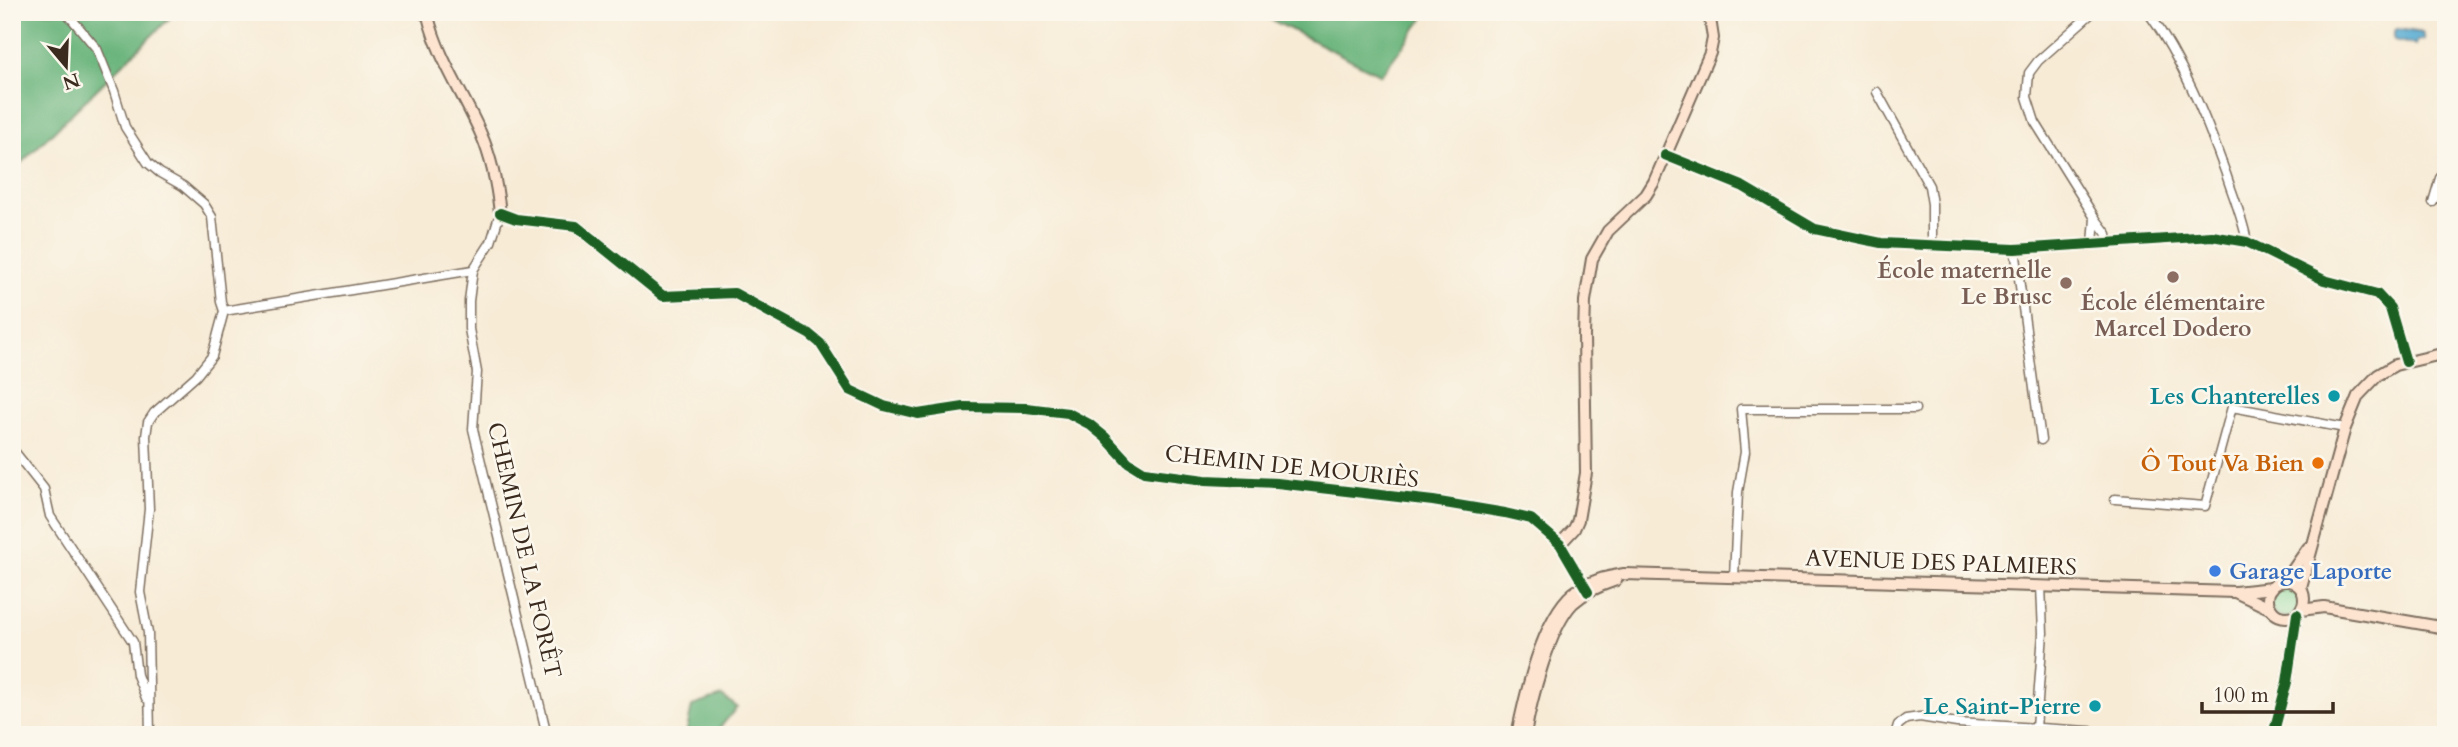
<svg xmlns="http://www.w3.org/2000/svg" width="2458" height="747" viewBox="0 0 2458 747" font-family="Cardo,serif">
<style>
.green{fill:#82d292;stroke:#5e7e58;stroke-width:2}
.forest{fill:#69b47c;stroke:#526f4d;stroke-width:2}
.water{fill:#56abd2;stroke:#486a78;stroke-width:2}
.lines{fill:none;stroke-linecap:round;stroke-linejoin:round}
.street-casing{stroke:#7d6e5e;stroke-width:11}
.secondary-casing{stroke:#7d6e5e;stroke-width:14}
.street{stroke:#fff;stroke-width:8}
.secondary{stroke:#fde4d1;stroke-width:10}
.cycleway-casing{stroke:#fbf7ec;stroke-width:15}
.cycleway{stroke:#1b5e20;stroke-width:10}
.education-dot{fill:#8d6e63;stroke:#fbf7ec;stroke-width:2.5}
.culture-dot{fill:#0f9aa8;stroke:#fbf7ec;stroke-width:2.5}
.food-dot{fill:#e8710a;stroke:#fbf7ec;stroke-width:2.5}
.shop-dot{fill:#3f7fe0;stroke:#fbf7ec;stroke-width:2.5}
.labels{text-anchor:middle;stroke-width:5;stroke-linejoin:round;paint-order:stroke}
.education-label{font-size:23px;font-weight:bold;fill:#785e54;stroke:#fbf7ec;text-anchor:end}
.culture-label{font-size:23px;font-weight:bold;fill:#0d838f;stroke:#fbf7ec;text-anchor:end}
.food-label{font-size:23px;font-weight:bold;fill:#c56008;stroke:#fbf7ec;text-anchor:end}
.street-label{font-size:23px;fill:#3b2a1e;stroke:#fbf7ec}
.shop-label{font-size:23px;font-weight:bold;fill:#366cbe;stroke:#fbf7ec;text-anchor:start}
</style>
<rect width="100%" height="100%" fill="#fbf7ec"/>
<filter id="ink" filterUnits="userSpaceOnUse"><feTurbulence type="fractalNoise" baseFrequency=".0143" numOctaves="2"/><feDisplacementMap in="SourceGraphic" scale="14" xChannelSelector="R" yChannelSelector="G"/><feConvolveMatrix kernelMatrix="1 2 1 2 8 2 1 2 1" color-interpolation-filters="sRGB"/></filter>
<filter id="wash" filterUnits="userSpaceOnUse"><feTurbulence type="fractalNoise" baseFrequency=".00686" numOctaves="4" result="noise"/><feDisplacementMap in="SourceGraphic" scale="28" xChannelSelector="R" yChannelSelector="G"/><feGaussianBlur stdDeviation="1.57" result="paint"/><feColorMatrix in="noise" values="0 0 0 0 0 0 0 0 0 0 0 0 0 0 0 0 0 1.4 0 .05"/><feComposite in="paint" operator="in"/></filter>
<g filter="url(#wash)">
<rect width="100%" height="100%" fill="#f7ebd6"/>
<circle class="green" cx="2286" cy="599" r="18"/>
<g class="forest">
<path d="M12,12h164l-164,160z"/>
<path d="M1256,12h172l-47,63z"/>
<path d="M722,696l15,11 -23,28h-28l6,-29z"/>
</g>
<path class="water" d="M2397,29l25,4 2,6 -7,2 -1,4 -22,-5v-9z"/>
</g>
<g filter="url(#ink)">
<g class="lines">
<defs>
<g id="street">
<path d="M66,12l31,37 17,42 11,36 23,36 12,10 23,13 21,18 8,13 9,85 3,9 -12,45 -16,20 -42,37 -6,9 -2,14 3,73 -9,83 8,41 2,102"/>
<path d="M2093,12l-55,49 -9,12 -2,24 8,25 60,96 12,16 2,10"/>
<path d="M2148,12c35,49 58,106 78,162 7,22 17,45 21,68"/>
<path d="M1877,92l52,94 3,18v42"/>
<path d="M1665,155l77,31 73,43 66,14 134,6 197,-13 35,6 77,38 53,14 13,14 16,54"/>
<path d="M2433,202l7,-24 6,-7"/>
<path d="M500,213l-9,29 -18,28 -4,31v28l8,43 -4,57 74,306"/>
<path d="M2093,244l2,-26"/>
<path d="M2015,249l26,191"/>
<path d="M224,311l249,-41"/>
<path d="M12,427v2"/>
<path d="M12,445l2,6 30,38 6,27 83,126 4,33 9,23"/>
<path d="M2115,499l90,7 27,-99 113,21"/>
<path d="M1734,577l4,-85 7,-40 -4,-43h174"/>
<path d="M2036,728l7,-95 -2,-47"/>
<path d="M1895,735l3,-10 8,-6 14,-2 37,6 195,12"/>
</g>
<g id="secondary">
<path d="M421,12l7,4c10,42 36,79 53,118 11,25 16,52 19,79l16,6 60,7 87,70 71,-3 75,41 11,9 30,47 34,16 34,8 46,-7 62,1 42,5 21,11 16,13 23,25 16,10 61,8 72,3 156,18 72,12 26,6 29,25 28,48"/>
<path d="M1560,544l14,-15 4,-9 8,-47 -2,-137 1,-35 7,-42 16,-28 38,-36 8,-13 56,-129 3,-15 -4,-26"/>
<circle cx="2286" cy="599" r="18"/>
<path d="M2285,581l23,-33"/>
<path d="M2301,588l44,-160 13,-32 20,-21 17,-10 51,-12"/>
<path d="M2237,593l34,16"/>
<path d="M2301,610l23,-3 122,21"/>
<path d="M1517,735c8,-39 25,-116 56,-142 16,-12 32,-16 51,-19l611,18 37,-4"/>
<path d="M1525,735c6,-35 24,-107 48,-132 12,-11 28,-18 43,-23"/>
<path d="M2273,735l14,-53 10,-68"/>
</g>
</defs>
<use href="#street" class="street-casing"/>
<use href="#secondary" class="secondary-casing"/>
<use href="#street" class="street"/>
<use href="#secondary" class="secondary"/>
<defs>
<g id="cycleway">
<path d="M1665,155l77,31 73,43 66,14 134,6 197,-13 35,6 77,38 53,14 13,14 16,54"/>
<path d="M500,213l16,6 60,7 87,70 71,-3 75,41 11,9 30,47 34,16 34,8 46,-7 62,1 42,5 21,11 16,13 23,25 16,10 61,8 72,3 156,18 72,12 26,6 29,25 28,48"/>
<path d="M2273,735l14,-53 10,-68"/>
</g>
</defs>
<use href="#cycleway" class="cycleway-casing"/>
<use href="#cycleway" class="cycleway"/>
</g>
</g>
<g class="education-dot">
<circle cx="2173" cy="277" r="7"/>
<circle cx="2066" cy="283" r="7"/>
</g>
<g class="culture-dot">
<circle cx="2334" cy="396" r="7"/>
<circle cx="2095" cy="706" r="7"/>
</g>
<circle class="food-dot" cx="2318" cy="463" r="7"/>
<circle class="shop-dot" cx="2215" cy="571" r="7"/>
<g class="labels">
<g class="education-label">
<text x="2052" y="278">École maternelle<tspan x="2052" dy="26">Le Brusc</tspan></text>
<text x="2173" y="310" text-anchor="middle">École élémentaire<tspan x="2173" dy="26">Marcel Dodero</tspan></text>
</g>
<g class="culture-label">
<text x="2320" y="404">Les Chanterelles</text>
<text x="2081" y="714">Le Saint-Pierre</text>
</g>
<g class="food-label">
<text x="2304" y="471">Ô Tout Va Bien</text>
</g>
<g class="street-label">
<text transform="translate(1292 466) rotate(6)" y="8">CHEMIN DE MOURIÈS</text>
<text transform="translate(525 550) rotate(77)" y="8">CHEMIN DE LA FORÊT</text>
<text transform="translate(1941 562) rotate(2)" y="8">AVENUE DES PALMIERS</text>
</g>
<g class="shop-label">
<text x="2229" y="579">Garage Laporte</text>
</g>
</g>
<rect width="2458" height="747" fill="none" stroke="#fbf7ec" stroke-width="42"/>
<g transform="translate(66 66) rotate(161)" stroke="#fbf7ec" stroke-width="5" paint-order="stroke">
<path d="M0-5L12 26L0 18L-12 26Z" fill="#3b2a1e"/>
<text y="-10" font-size="19" font-weight="bold" text-anchor="middle" fill="#3b2a1e">N</text>
</g>
<path d="M2202 702v10h131v-10" fill="none" stroke="#3b2a1e" stroke-width="3.5"/>
<text x="2213" y="702" font-size="21" fill="#3b2a1e" stroke="#fbf7ec" stroke-width="5" paint-order="stroke">100 m</text>
</svg>
